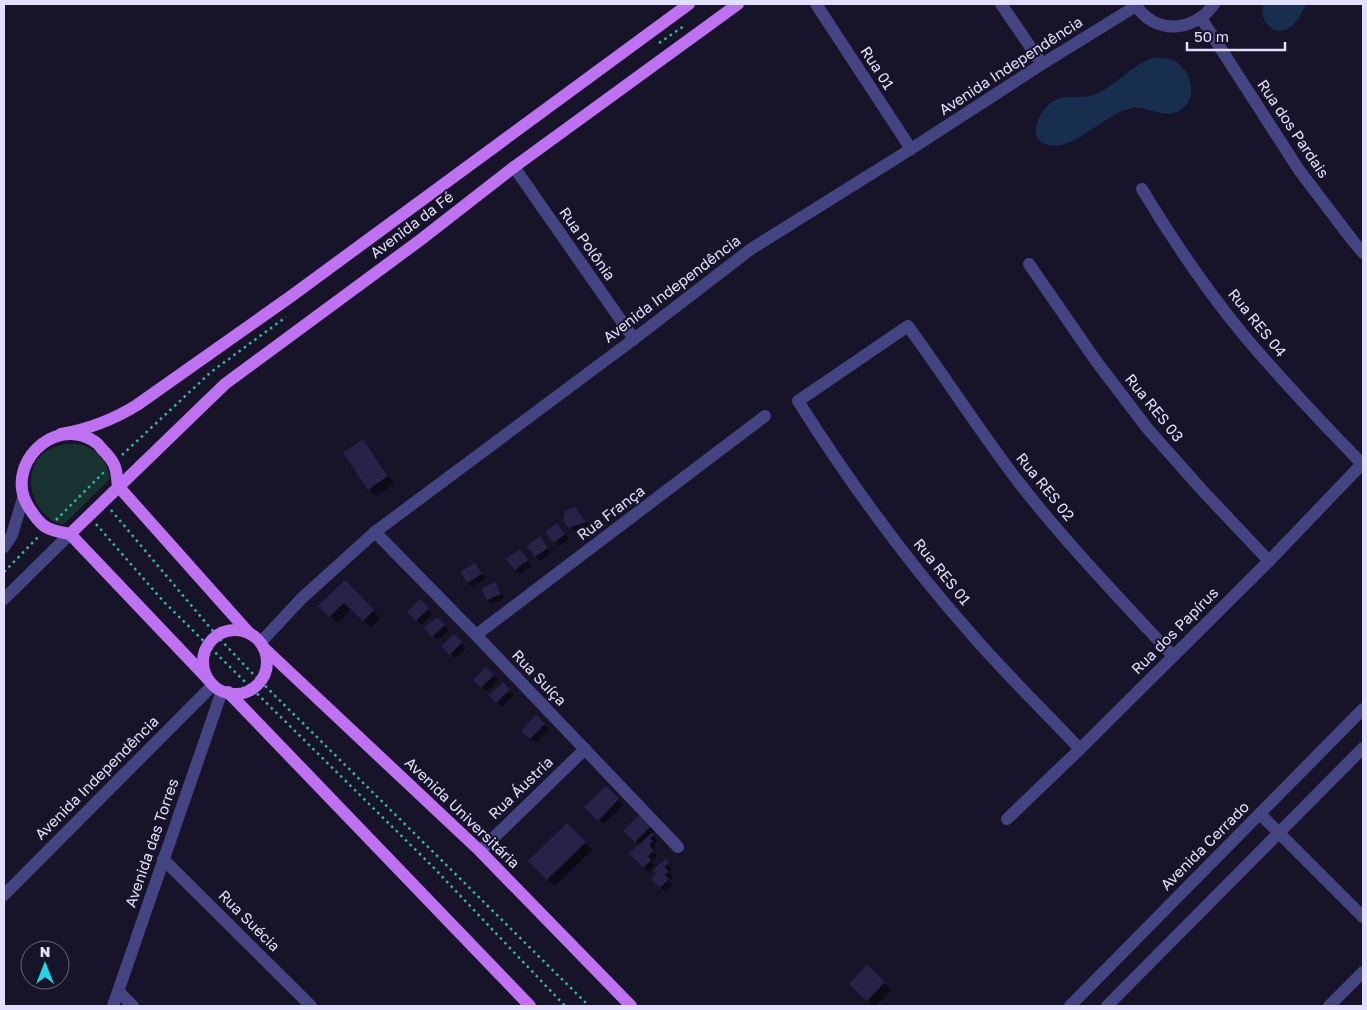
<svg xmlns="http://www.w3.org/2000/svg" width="1367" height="1010" viewBox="0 0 1367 1010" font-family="'Golos Text',sans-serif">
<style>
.green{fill:#173230}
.water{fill:#172e4e}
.shadow{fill:#0007}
.building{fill:#282248}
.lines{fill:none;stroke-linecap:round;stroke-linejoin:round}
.path{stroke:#3eb0a7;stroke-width:2.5;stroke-dasharray:2.5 4;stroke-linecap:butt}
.minor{stroke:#454482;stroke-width:12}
.major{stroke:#be71f0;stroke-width:12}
.labels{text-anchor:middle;stroke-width:4;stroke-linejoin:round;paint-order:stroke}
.street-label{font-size:15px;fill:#e1dffc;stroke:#171429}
</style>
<rect width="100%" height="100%" fill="#171429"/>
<path class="green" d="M65,444c5,0 11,-1 16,1 16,4 29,18 28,35l-46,45c-31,-9 -45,-53 -17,-74 6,-4 13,-5 19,-7z"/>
<g class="water">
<path d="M1264,4h42c-4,9 -9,20 -19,25 -16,8 -29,-12 -23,-25z"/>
<path d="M1154,58c11,0 20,0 28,9 7,7 10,18 9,28 -1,5 -4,10 -8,13 -16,14 -33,-2 -51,0 -11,2 -21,9 -31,15 -15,10 -39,30 -58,20 -5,-2 -7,-7 -7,-12 0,-9 4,-17 10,-24 18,-18 31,-5 50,-13 21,-9 36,-30 58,-36z"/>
</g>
<g class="shadow">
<path d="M363,441l7,7 24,36 -18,12 -7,-7z"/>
<path d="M575,508l15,19 -15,5 -11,-12z"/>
<path d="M557,525l12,14 -10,7 -4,-4z"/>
<path d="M544,542l7,11 -11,8 -4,-5z"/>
<path d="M524,556l7,10 -11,8 -12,-14z"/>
<path d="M475,565l11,13 -14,9 -4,-5z"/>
<path d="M345,582l35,36 -9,10 -19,-19 -15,14 -17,-17z"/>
<path d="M495,584l4,4 5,10 -12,6 -4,-4 -5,-10z"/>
<path d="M420,601l12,13 -11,11 -13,-13z"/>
<path d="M437,618l12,12 -12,10 -11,-12z"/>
<path d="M454,636l12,12 -11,10 -12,-12z"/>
<path d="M486,668l12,12 -12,12 -12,-12z"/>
<path d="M503,684l11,11 -12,12 -11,-12z"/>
<path d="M536,717l13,12 -13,14 -13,-12z"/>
<path d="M606,788l17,17 -20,19 -17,-17z"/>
<path d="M640,815l15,15 -4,4 6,6 -3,4 2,3 -4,3 5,6 -6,6 4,3 -7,7 -17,-19 9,-8 -15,-14z"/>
<path d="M567,825l25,25 -37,36 -25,-25z"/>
<path d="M665,861l7,8 -4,3 5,5 -4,3 3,5 -7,7 -12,-13 5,-5z"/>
<path d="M867,967l24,23 -15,16h-2l-23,-22z"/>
</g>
<g class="building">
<path d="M363,439l25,37 -20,14 -25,-37z"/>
<path d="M575,507l11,15 -17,6 -6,-7 2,-10z"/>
<path d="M557,523l8,11 -11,9 -9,-11z"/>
<path d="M540,536l8,12 -13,9 -8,-11z"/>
<path d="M520,549l8,11 -13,10 -9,-11z"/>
<path d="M475,563l7,11 -15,9 -7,-11z"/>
<path d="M345,580l29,30 -11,11 -19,-18 -15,14 -11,-11z"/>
<path d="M495,582l6,12 -14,6 -6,-11z"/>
<path d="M420,599l9,9 -13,13 -9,-9z"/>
<path d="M437,617l8,8 -13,12 -8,-9z"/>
<path d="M454,634l8,8 -12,13 -9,-9z"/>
<path d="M486,667l8,8 -13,13 -8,-8z"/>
<path d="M503,682l7,8 -14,13 -7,-8z"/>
<path d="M536,715l9,9 -15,15 -9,-8z"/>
<path d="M606,786l13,13 -21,22 -14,-14z"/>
<path d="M640,814l12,11 -17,17 -12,-11z"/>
<path d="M567,823l19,19 -39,38 -19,-19z"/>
<path d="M652,833l2,2 -4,3 3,3 -4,4 5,6 -6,5 3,4 -8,8 -14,-15z"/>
<path d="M665,859l4,4 -4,4 4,5 -4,3 4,4 -9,9 -9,-9 5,-5 -3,-4z"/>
<path d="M867,965l18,17 -18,19 -18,-17z"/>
</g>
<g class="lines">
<g class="path">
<path d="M659,43l25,-17"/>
<path d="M122,455l89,-83 75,-55"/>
<path d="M111,510l106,126 34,36 338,334"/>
<path d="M56,520l48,-48"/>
<path d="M96,524l67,77 270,266 132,139"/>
<path d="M4,572l34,-35"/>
</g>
<g class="minor">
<path d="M816,4l95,145"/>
<path d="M1001,4l41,60"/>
<path d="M1135,4c19,31 59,29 79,0"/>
<path d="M1201,18l98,152 54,71 10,12"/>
<path d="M514,167l120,172"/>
<path d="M1142,189c30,50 63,99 100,144 38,46 79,88 120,131"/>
<path d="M1029,264l67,97 51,67 55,62 67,71"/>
<path d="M375,532l101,103 202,212"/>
<path d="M4,547l8,-12 11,-37"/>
<path d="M4,599l66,-65"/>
<path d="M476,635l289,-219"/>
<path d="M261,642l40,-43 74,-67 259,-193 117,-90 160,-100 131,-85 94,-58"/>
<path d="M1080,749c-36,-38 -73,-74 -107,-113 -65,-73 -123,-153 -175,-235l110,-75c37,51 71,104 109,154 48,62 103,119 156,176"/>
<path d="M1260,814l103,103"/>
<path d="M1007,819l73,-70 189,-188 94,-98"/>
<path d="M480,851l105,-102"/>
<path d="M163,859l148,147"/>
<path d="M4,895l209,-210"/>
<path d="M119,992l14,14"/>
<path d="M113,1006l109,-315"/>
<path d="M1070,1006l293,-297"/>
<path d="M1107,1006l256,-258"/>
<path d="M1329,1006l34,-34"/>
</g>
<g class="major">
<path d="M61,434c28,-5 52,-14 76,-29l153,-108 399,-293"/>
<path d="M70,534l155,-150 194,-143 95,-74 224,-163"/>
<circle cx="235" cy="662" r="32"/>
<path d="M265,649l215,202 151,155"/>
<path d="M207,678l-137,-144c-24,-4 -29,-7 -42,-28 -24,-40 25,-91 66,-65 3,2 6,5 8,8 5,5 11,12 13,18 2,6 2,13 3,19l131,147"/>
<path d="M228,692l302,314"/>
</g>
</g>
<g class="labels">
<g class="street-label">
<text transform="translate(1011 66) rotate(-33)" y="5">Avenida Independência</text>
<text transform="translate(877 68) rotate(57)" y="5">Rua 01</text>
<text transform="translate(1293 129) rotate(56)" y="5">Rua dos Pardais</text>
<text transform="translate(412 225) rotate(-37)" y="5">Avenida da Fé</text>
<text transform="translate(587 244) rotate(55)" y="5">Rua Polônia</text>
<text transform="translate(672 289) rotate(-37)" y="5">Avenida Independência</text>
<text transform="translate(1257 323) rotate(51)" y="5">Rua RES 04</text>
<text transform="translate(1154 408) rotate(51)" y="5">Rua RES 03</text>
<text transform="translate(1045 487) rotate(51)" y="5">Rua RES 02</text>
<text transform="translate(611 513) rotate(-37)" y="5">Rua França</text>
<text transform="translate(942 572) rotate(51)" y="5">Rua RES 01</text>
<text transform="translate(1175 631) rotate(-45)" y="5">Rua dos Papírus</text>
<text transform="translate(539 678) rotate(46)" y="5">Rua Suíça</text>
<text transform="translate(97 778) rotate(-45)" y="5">Avenida Independência</text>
<text transform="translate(521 788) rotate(-44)" y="5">Rua Áustria</text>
<text transform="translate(462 813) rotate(44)" y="5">Avenida Universitária</text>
<text transform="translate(152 843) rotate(-71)" y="5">Avenida das Torres</text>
<text transform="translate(1205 846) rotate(-45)" y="5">Avenida Cerrado</text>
<text transform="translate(249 921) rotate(45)" y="5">Rua Suécia</text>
</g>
</g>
<rect width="1367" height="1010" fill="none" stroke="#e1dffc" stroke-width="10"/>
<g transform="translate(45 965)"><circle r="24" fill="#171429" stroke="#68657d"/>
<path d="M0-4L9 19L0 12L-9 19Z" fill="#1fd7e7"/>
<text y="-8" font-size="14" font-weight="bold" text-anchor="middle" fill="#e1dffc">N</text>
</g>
<path d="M1187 42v8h98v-8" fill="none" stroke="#e1dffc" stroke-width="2.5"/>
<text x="1194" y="42" font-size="15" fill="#e1dffc" stroke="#171429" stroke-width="4" paint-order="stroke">50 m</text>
</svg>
